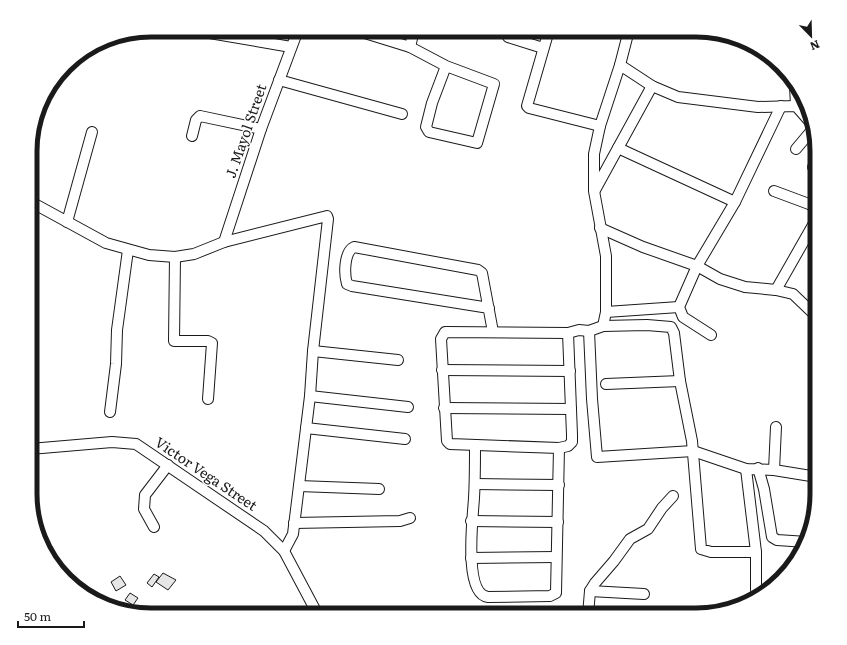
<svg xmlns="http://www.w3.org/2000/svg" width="847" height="645" viewBox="0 0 847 645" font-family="Literata,serif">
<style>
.building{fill:#e6e6e6;stroke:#1a1a1a}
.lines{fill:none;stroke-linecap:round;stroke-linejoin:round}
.minor-casing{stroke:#1a1a1a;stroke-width:12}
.minor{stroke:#fff;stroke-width:10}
.labels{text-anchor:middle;stroke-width:3;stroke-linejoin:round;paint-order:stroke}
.street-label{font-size:14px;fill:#1a1a1a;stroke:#fff}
.rim{fill:none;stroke:#1a1a1a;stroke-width:5}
</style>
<rect width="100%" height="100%" fill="#fff"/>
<g class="building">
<path d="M163,573l13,7 -8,10 -12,-8z"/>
<path d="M154,574l5,3 -7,10 -5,-4z"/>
<path d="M120,576l6,9 -10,6 -5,-9z"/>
<path d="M130,593l8,5 -5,7 -8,-5z"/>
</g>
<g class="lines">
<defs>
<g id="minor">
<path d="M192,30l99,17"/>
<path d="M355,30l55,17 36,19 48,18 -17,59 -48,-11 -3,-5 6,-24 14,-37"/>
<path d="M549,30l-22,76 2,2 71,18"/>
<path d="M508,37l35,11"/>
<path d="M410,47l4,-17"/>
<path d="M620,65l32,21 26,11 80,10 38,-1 14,16"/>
<path d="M279,80l123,34"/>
<path d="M795,86l1,20"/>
<path d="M192,136l4,-16 4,-4 61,13"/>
<path d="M618,148l117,54"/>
<path d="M796,149l16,-19"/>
<path d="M813,167l4,-3"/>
<path d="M595,190l57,-104"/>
<path d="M774,191l43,16"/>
<path d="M31,202l75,41 43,12 26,2 19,-3 30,-12 103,-26 1,3 -15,132 -3,45 -17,138 -9,17"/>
<path d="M811,205l6,-11"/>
<path d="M31,219l3,-16"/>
<path d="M67,222l25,-90"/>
<path d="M600,228l43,19 54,19 23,13 25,8 31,3 17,4 24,23"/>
<path d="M224,242l37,-113 37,-99"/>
<path d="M175,257l-1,84h34l4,2 -4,56"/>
<path d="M776,290l41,-72"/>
<path d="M489,308l-137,-22 -5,-2c-3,-10 -3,-32 7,-37l124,23 4,3 11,59"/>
<path d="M606,312l73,-5"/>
<path d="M603,326l3,-14v-56l-12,-65v-37l6,-28 20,-61 9,-35"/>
<path d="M589,331l3,68 5,58 96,-6 53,18 28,1 43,7"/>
<path d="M568,333l4,102v7l-4,4 -9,2 -109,-4 -3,-3 -6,-102 4,-7 123,1 11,-3 10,1 14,-5 44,-1 24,2 3,6 6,48 12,60 9,108 10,3h45"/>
<path d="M711,335l-28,-18 -4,-10 18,-41 38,-64 46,-96"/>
<path d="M313,351l85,9"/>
<path d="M442,370l128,1"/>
<path d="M606,384l74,-3"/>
<path d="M310,396l98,11"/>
<path d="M444,408l127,1"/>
<path d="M110,412l6,-48 1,-34 11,-80"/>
<path d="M306,428l99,11"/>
<path d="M475,446c0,17 0,35 -1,52 -1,18 -11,96 14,99l62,-1 6,-3 3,-145"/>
<path d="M30,449l82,-7 24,2 128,87 20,20 34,64"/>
<path d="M758,468l6,21 8,48 5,3 30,2"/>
<path d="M746,469l10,83v38"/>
<path d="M774,470l2,-43"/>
<path d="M475,484l84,1"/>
<path d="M299,486l80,3"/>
<path d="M471,521l87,1"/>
<path d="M294,523l106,-2 10,-3"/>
<path d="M154,527l-10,-18 1,-14 23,-30"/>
<path d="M471,558l85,-1"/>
<path d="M590,591l54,3"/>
<path d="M588,615l2,-24 5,-8 19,-22 16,-22 18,-10 14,-21 11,-12"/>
</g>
</defs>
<use href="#minor" class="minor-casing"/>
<use href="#minor" class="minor"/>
</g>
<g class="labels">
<g class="street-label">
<text transform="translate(246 131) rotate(-71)" y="5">J. Mayol Street</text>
<text transform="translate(206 474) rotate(34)" y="5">Victor Vega Street</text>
</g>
</g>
<path d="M0 0H847V645H0ZM151 37H696A114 114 0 0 1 810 151V494A114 114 0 0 1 696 608H151A114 114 0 0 1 37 494V151A114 114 0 0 1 151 37Z" fill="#fff" fill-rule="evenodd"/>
<path class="rim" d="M151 37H696A114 114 0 0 1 810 151V494A114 114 0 0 1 696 608H151A114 114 0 0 1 37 494V151A114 114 0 0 1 151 37Z"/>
<g transform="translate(811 36) rotate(157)" stroke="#ffffff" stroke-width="3" paint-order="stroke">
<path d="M0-3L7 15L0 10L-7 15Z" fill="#1a1a1a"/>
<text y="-6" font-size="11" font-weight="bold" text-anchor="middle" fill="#1a1a1a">N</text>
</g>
<path d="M18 621v6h66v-6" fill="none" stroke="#1a1a1a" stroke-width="2"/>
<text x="24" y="621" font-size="12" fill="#1a1a1a" stroke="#ffffff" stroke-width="3" paint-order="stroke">50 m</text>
</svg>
